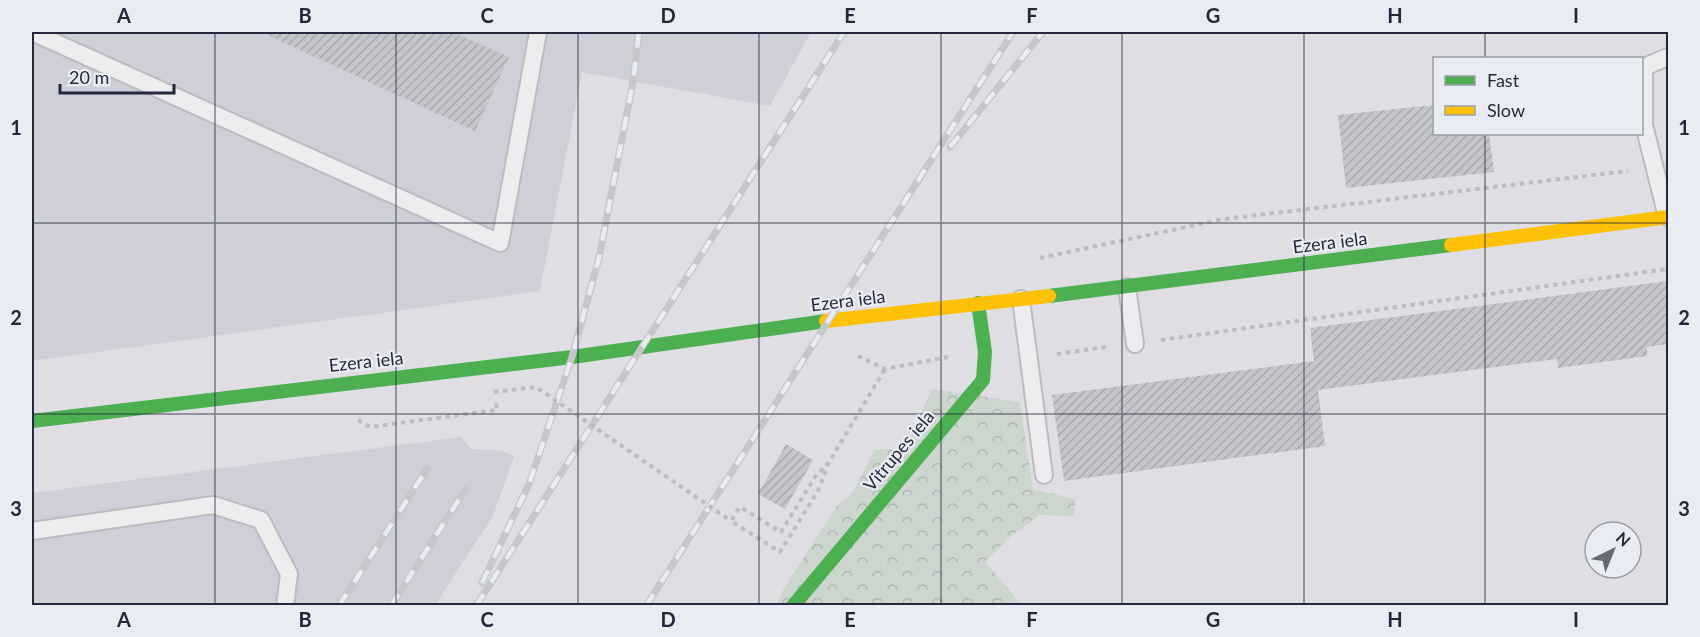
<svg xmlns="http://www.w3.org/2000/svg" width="1700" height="637" viewBox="0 0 1700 637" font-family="Lato,sans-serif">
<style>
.built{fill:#cecfd8}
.forest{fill:url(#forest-crowns)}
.building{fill:url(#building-hatch)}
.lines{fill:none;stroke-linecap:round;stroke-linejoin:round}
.lane-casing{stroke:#bbbbc0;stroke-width:20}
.path{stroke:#bdbdc3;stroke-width:4;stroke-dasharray:4.5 4.5;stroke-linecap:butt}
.lane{stroke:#ededf0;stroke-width:16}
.fast{stroke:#4caf50;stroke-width:14}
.slow{stroke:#ffc107;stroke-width:14}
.rail-casing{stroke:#c6c7cb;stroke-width:7}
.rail{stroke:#eaecf4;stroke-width:4.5;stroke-dasharray:14;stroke-linecap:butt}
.path-bridge{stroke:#bdbdc3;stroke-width:4;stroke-dasharray:4.5 4.5;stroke-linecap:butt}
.grid{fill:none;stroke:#25283c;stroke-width:1.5;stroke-opacity:0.55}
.labels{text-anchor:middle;stroke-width:4.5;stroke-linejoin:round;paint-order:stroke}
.street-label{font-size:18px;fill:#25283c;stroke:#eaecf4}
.neatline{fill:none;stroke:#25283c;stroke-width:2}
.grid-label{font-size:20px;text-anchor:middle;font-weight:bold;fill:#25283c}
</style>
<defs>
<pattern id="forest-crowns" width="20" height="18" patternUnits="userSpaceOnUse" patternTransform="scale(1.5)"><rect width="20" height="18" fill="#ccd6ce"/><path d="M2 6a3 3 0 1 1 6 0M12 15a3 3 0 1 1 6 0" fill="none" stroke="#afb8b2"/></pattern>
<pattern id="building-hatch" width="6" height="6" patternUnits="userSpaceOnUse" patternTransform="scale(1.5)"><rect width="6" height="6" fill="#c5c6cb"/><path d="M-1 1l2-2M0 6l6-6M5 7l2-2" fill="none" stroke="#a9aaaf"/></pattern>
</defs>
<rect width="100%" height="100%" fill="#dedee3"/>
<g class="built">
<path d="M32,32h779l-41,74 -188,-34 -42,219 -508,70z"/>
<path d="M461,437l10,12 30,1 13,7 -21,59 -58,89h-403v-112z"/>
</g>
<path class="forest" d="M932,389l88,13 13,87 42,10 -1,17 -34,-1 -28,20 -27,27 37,43 -246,1 7,-16 55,-86 14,-10 23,-45 30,1z"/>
<g class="building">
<path d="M261,32h192l56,25 -34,74z"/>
<path d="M1434,105v29h55l5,38 -148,16 -8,-73z"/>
<path d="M1668,281v63l-21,3v9l-89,12 -1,-9 -239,31 7,56 -261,35 -12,-86 262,-34 -4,-33z"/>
<path d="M786,444l27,16 -28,49 -27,-15z"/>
</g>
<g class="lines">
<defs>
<g id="lane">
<path d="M32,32l468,211 38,-211"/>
<path d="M1667,217l-23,-92v-58l24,-10"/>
<path d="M1127,287l8,57"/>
<path d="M1021,299l23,176"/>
<path d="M32,531l181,-26 48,15 28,54 -4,32"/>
</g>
</defs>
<use href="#lane" class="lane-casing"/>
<g class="path">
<path d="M1040,258l184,-39 404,-48"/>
<path d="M1161,340l507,-71"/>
<path d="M1057,354l49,-7"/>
<path d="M858,356l27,13 63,-12"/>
<path d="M358,420l12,7 127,-17 -1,-7"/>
<path d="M829,462l-14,15 -34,55 -41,-25 -9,14 49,31 38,-61 11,-29 56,-93"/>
</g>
<use href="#lane" class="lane"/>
<g class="fast">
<path d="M1049,296l402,-51"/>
<path d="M32,421l540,-64 254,-36"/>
<path d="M793,606l190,-226 2,-28 -7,-49"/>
</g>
<g class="slow">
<path d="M1451,245l217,-28"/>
<path d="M826,321l223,-25"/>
</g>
<defs>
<g id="rail">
<path d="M950,147l93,-115"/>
<path d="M482,583l47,-99 43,-127 27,-99 34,-176 6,-50"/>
<path d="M339,606l88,-137"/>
<path d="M391,606l74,-116"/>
<path d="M476,606l368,-574"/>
<path d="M646,606l367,-574"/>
</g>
</defs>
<use href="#rail" class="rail-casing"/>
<use href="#rail" class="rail"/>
<path class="path-bridge" d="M494,392l42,-5 195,134"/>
</g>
<path class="grid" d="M215,32v574M396,32v574M578,32v574M759,32v574M941,32v574M1122,32v574M1304,32v574M1485,32v26M1485,134v472M32,223h1636M32,414h1636"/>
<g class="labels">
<g class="street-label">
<text transform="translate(1330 243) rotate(-7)" y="6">Ezera iela</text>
<text transform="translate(848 301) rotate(-7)" y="6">Ezera iela</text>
<text transform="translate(366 362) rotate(-6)" y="6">Ezera iela</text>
<text transform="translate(899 451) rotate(-50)" y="6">Vitrupes iela</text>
</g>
</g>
<rect width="1700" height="637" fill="none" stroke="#eaecf4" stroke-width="66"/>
<rect x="1433" y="57" width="210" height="78" fill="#eaecf4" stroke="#9b9eaa" stroke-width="1.5"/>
<rect x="1445" y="76" width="30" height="9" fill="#4caf50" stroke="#9b9eaa" stroke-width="1.5"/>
<text x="1487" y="87" font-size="18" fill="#25283c">Fast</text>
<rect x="1445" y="106" width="30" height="9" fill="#ffc107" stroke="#9b9eaa" stroke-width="1.5"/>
<text x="1487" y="117" font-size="18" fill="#25283c">Slow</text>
<g transform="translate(1613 550) rotate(43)"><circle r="28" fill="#eaecf4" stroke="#9b9eaa" stroke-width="1.5"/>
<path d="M0-4.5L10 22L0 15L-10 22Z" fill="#666876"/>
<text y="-9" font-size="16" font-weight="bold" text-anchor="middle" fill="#25283c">N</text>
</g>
<path d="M60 84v9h114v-9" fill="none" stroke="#25283c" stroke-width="3"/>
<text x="69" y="84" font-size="18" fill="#25283c" stroke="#eaecf4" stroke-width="4.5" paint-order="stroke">20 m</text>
<rect x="33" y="33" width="1634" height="571" class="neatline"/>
<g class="grid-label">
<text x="124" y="23">A</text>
<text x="305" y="23">B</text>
<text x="487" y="23">C</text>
<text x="668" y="23">D</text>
<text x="850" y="23">E</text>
<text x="1032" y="23">F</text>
<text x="1213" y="23">G</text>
<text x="1395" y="23">H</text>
<text x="1576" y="23">I</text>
<text x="16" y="135">1</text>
<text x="1684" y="135">1</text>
<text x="16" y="325">2</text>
<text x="1684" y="325">2</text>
<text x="16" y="516">3</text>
<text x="1684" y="516">3</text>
<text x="124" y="627">A</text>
<text x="305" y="627">B</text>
<text x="487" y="627">C</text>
<text x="668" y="627">D</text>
<text x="850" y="627">E</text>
<text x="1032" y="627">F</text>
<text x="1213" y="627">G</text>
<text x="1395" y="627">H</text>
<text x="1576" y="627">I</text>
</g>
</svg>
